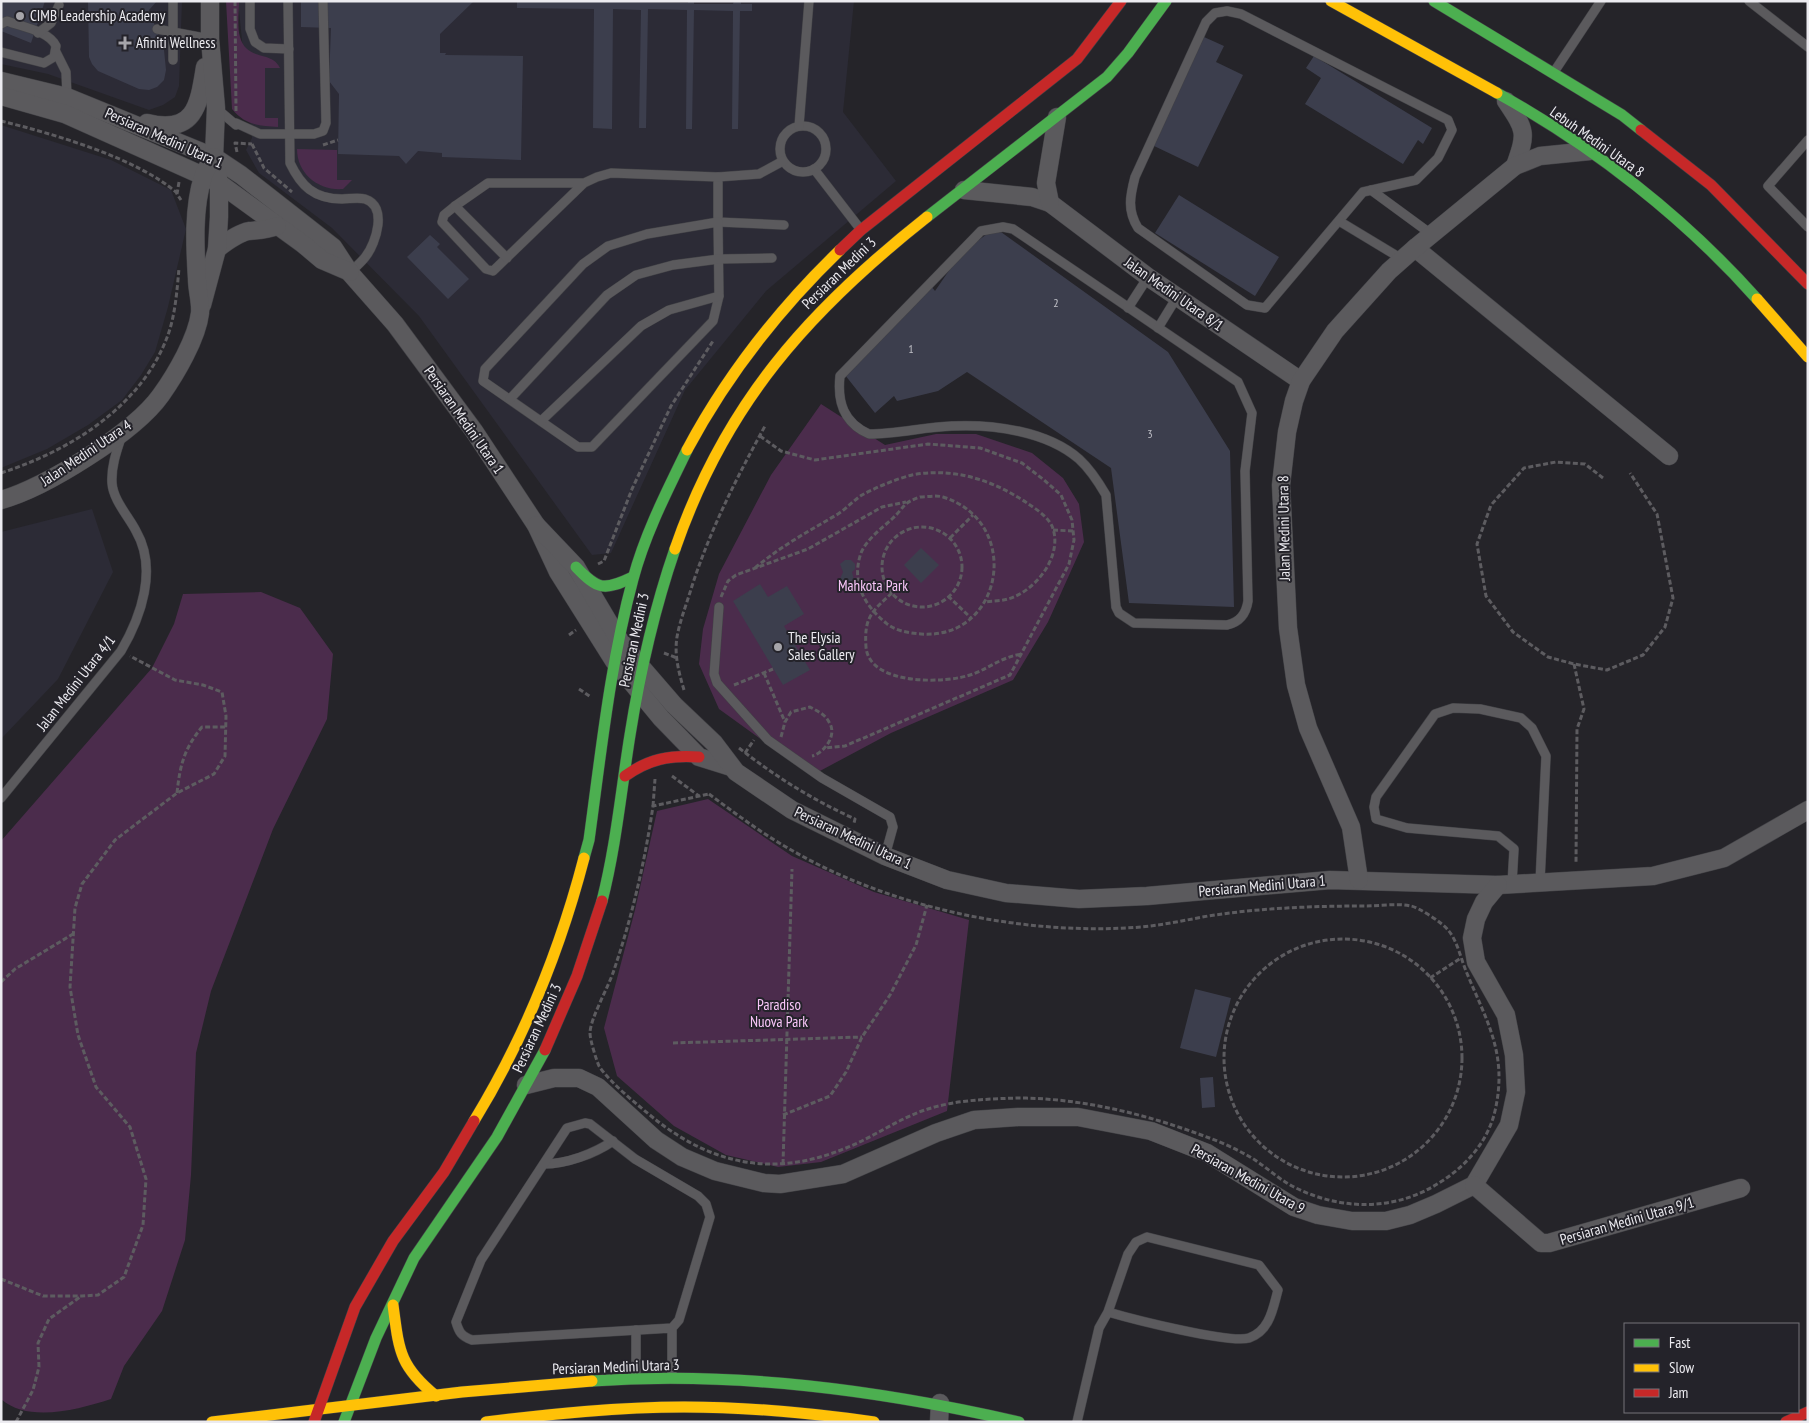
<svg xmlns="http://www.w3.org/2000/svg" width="1809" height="1423" viewBox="0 0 1809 1423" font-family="'PT Sans Narrow',sans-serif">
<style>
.built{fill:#2c2b36}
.green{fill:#4b2c4c}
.building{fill:#3c3e4d}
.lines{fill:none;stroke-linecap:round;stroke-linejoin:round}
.lane-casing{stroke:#424246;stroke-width:10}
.street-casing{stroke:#424246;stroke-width:19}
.fast-casing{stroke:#424246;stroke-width:12}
.slow-casing{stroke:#424246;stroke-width:12}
.jam-casing{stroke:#424246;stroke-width:12}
.path{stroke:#5d5c60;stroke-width:3;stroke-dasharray:5 2.5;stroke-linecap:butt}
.lane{stroke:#5b5a5d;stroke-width:9}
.street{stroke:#5b5a5d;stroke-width:18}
.fast{stroke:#4caf50;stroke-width:11}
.slow{stroke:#ffc107;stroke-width:11}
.jam{stroke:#c62828;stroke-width:11}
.poi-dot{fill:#a6a5aa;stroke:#24232a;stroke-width:2}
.labels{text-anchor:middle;stroke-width:4;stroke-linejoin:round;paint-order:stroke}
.number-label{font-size:12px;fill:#c0c0c7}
.poi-label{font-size:15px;fill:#ecebf0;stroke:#24232a;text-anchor:start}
.street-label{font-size:15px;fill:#ecebf0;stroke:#24232a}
.park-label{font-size:15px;fill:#fac7fa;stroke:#24232a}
</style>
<rect width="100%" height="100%" fill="#252429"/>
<g class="built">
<path d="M1,1h181l-3,85 -4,11 -12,8 -14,5 -101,-36 -47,-10z"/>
<path d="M238,1h616l-11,111 53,69 -130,110 -81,99 -74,163 -19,2 -173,-239 -87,-88 -73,-55 -13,-23 6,-12z"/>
<path d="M1,125l110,35 60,30 15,39 -18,78 -13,45 -14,23 -19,25 -34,25 -41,24 -46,19z"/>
<path d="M92,509l21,63 -55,107 -57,60v-207z"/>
</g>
<g class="green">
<path d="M226,1h13c0,11 -2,25 1,36 7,25 32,13 40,31h-15v50h13v9c-19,-1 -33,-2 -46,-18z"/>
<path d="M297,149l40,1v30h15l-9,9c-24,2 -46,-15 -46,-40z"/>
<path d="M821,404l64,41 51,-11h40l56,19 31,25 16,26 5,38 -36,80 -35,58 -122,53 -73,39 -52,-29 -47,-34 -20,-45 4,-35 16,-55 52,-99z"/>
<path d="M261,592l39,16 33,46 -6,65 -54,110 -62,162 -15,62 -5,122 -6,65 -23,71 -38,55 -13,33c-34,11 -83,24 -110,0v-558l151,-173 22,-44 9,-30z"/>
<path d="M708,799l84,57 82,36 95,28 -22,191 -126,51 -43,5 -52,-12 -52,-29 -57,-50 -13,-48 31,-118 22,-99z"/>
</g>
<g class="building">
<path d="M1,1h44l-14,42 -30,-12z"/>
<path d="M88,1h69l-8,9 15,40 2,20 -2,10 -7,7 -8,3 -10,-1 -41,-18 -6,-7 -3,-7z"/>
<path d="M301,1h173l-34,33v19h6l-1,2 78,1 -2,104 -79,-3v-4l-24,-2 -12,13 -7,-8 -61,-2 1,-60 -10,-13 2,-53 -30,-1z"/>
<path d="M517,1l171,2v-2h6v3h39l1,-3h7v3h11v7h-12l-2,118h-6l1,-118 -39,-1 -2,119h-6l1,-119 -39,-1 -2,119h-7l2,-118 -28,-1 -1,120 -19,-1 1,-119 -77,-1z"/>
<path d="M1204,37l20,9 -8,16 27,13 -45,92 -46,-22z"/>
<path d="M1314,56l118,72 -9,16 -5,-4 -15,24 -98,-60 16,-26 -15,-10z"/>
<path d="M1179,195l100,62 -24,39 -100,-63z"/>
<path d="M1001,232l167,120 62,99 4,156 -105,-4 -18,-135 -144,-96 -29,19 -41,10 -3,-5 -19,17 -30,-38 86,-89 4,5 26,-38 26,-19z"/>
<path d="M430,235l10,9 -3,3 32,32 -21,20 -41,-42z"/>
<path d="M921,548l18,17 -18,18 -17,-18z"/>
<path d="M845,560h6l4,4v5l-3,3 2,8 -5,4h-6l-3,-5 3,-7 -3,-8z"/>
<path d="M760,584l8,13 19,-11 17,28 -20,12 26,44 -27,15 -50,-84z"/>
<path d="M1195,989l36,9 -15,59 -36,-9z"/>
<path d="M1213,1077l2,30 -13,1 -2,-30z"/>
</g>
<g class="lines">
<defs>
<g id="lane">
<path d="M250,1v28l5,13 9,6 25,1"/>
<path d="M288,1l2,162c11,23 24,36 52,36 7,0 16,-2 23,0 23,7 11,44 1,57 -4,6 -11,11 -16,17"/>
<path d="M1749,1l59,46"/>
<path d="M1227,11l14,3 207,106 4,10 -14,28 -22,22 -53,12 -98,116 -18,-3 -109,-77c-11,-18 -8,-32 -3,-51l71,-155 9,-9z"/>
<path d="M1,24l6,-3c15,6 42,10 49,25l-2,11 -10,6 -43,-11"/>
<path d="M157,29l53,10"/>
<path d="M38,33l13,-10 8,-18"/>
<path d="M56,52l10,20 1,25"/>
<path d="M173,60v-59"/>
<path d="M1554,72l47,-71"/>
<path d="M216,108l20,17v-2l24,11h54l9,-3 3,-8 -3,-122"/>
<circle cx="803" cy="149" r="23"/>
<path d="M799,126l10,-125"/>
<path d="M1808,140l-40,46 40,41"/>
<path d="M814,169l47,61"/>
<path d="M718,177v45l66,3"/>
<path d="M584,183h-96l-33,23 -11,9 -2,7 44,47 7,2 91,-88 13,-6 14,-4 107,4 41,-3 24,-13"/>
<path d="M1371,190l60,44"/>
<path d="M455,206l52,52"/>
<path d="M1339,221l63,38"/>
<path d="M718,222l1,74 -6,25 -121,126h-14l-95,-66 2,-12 98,-105 25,-18 39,-12z"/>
<path d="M1003,227l10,2 225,153 14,31 -7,58 3,130c-2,13 -8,21 -21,24l-93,-2 -15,-10 -3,-6 -10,-112c-7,-12 -16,-26 -27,-36 -32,-28 -86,-35 -127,-33 -28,1 -55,8 -83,8 -25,-11 -32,-31 -29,-58l141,-145z"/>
<path d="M1128,308l20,-31"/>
<path d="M1158,328l19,-31"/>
<path d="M510,399l97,-104 29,-20 37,-10 46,-6 53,-1"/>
<path d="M541,421l100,-95 28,-16 50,-14"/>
<path d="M719,607l-5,67 3,9 51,57 54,38 68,39 3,10 -8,29"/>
<path d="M1,798l120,-147c20,-34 37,-82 15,-120 -7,-14 -23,-31 -24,-48 -1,-17 5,-33 10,-48"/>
<path d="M1512,884l2,-35 -16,-13 -91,-8 -31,-9 -2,-12 2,-10 59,-83 18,-6 27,1 41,9 11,10 14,28 -6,126"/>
<path d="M544,1164c22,0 50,-10 69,-23"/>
<path d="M672,1328l-200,12c-11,-4 -13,-8 -16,-18l25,-62 86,-132 18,-5 5,1 45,35 63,37 8,8 4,13 -31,103 -7,8v49"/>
<path d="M636,1330v47"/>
<path d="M1077,1422l22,-94 9,-16 20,-58 8,-12 11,-5 112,28 19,25c-5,18 -8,41 -29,48 -19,6 -117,-19 -141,-26"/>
</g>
<g id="street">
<path d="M1,81l66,16 147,60 27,18 92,72 17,26 45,51 79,107 62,94 22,47 56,89 47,57 38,39 32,10"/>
<path d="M1,96l64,18 154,69 84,61 19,16 28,12"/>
<path d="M1506,101c20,30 21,31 9,65"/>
<path d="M147,123c48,12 52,-18 58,-56"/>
<path d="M964,190l68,7 18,6 98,74 153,104"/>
<path d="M1050,203l-4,-20 11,-66"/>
<path d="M1415,248l254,208"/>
<path d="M217,249c9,-7 21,-16 32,-18 11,-1 18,-1 28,-5"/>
<path d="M202,305l15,-56 2,-32v-34l-5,-26 2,-49 -6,-69v-38"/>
<path d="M1,500c44,-12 134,-68 160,-105 15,-21 36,-57 39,-82 1,-11 -3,-23 -3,-34 -2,-32 -4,-71 6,-102 2,-7 7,-14 11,-20"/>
<path d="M536,525l40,42 42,71 24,30 32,37 40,38 22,29 56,38 93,46 62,24 59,13 73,6 68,-3 183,-16 168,5 155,-9 71,-18 84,-48"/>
<path d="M1359,880l-8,-53 -43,-99 -12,-43 -8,-57 -7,-143 6,-53 7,-31 7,-20 34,-50 54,-60 26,-23 100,-82 25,-10 50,-5"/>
<path d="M526,1085l28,-7h25l19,9 58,53 26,17 33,14 49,12 16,1 63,-10 93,-41 38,-13 44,-3h60l73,14 56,22 87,54 24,8 34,6h34l24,-6 26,-11 38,-19 35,-60 7,-33 -2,-37 -8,-40 -30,-53 -4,-24 4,-19 8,-17 14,-17"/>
<path d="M1474,1185l67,58h8l192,-55"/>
<path d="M939,1422l1,-19"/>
</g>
<g id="fast">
<path d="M1434,1l188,114 19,15"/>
<path d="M1497,93c96,53 187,124 260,206"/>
<path d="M927,217l180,-140 21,-24 38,-52"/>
<path d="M576,567c22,23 28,24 57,10"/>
<path d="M584,858l5,-18c12,-87 21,-176 44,-261 12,-45 34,-88 54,-129"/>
<path d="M602,901c14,-55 19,-110 28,-166 10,-63 24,-125 45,-186"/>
<path d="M592,1381c144,-10 287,9 427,41"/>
<path d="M344,1422l32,-84 38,-80 83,-121 48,-87"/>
</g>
<g id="slow">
<path d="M1331,1l166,92"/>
<path d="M1757,299l51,58"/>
<path d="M687,450c40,-75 92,-141 153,-200"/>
<path d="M675,549c50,-145 133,-238 252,-332"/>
<path d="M474,1121c50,-82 86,-171 110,-263"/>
<path d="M393,1305c6,45 6,61 43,91"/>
<path d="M212,1422l250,-30 130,-11"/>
<path d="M486,1422c66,-8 132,-15 198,-15 64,0 127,6 190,15"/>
</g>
<g id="jam">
<path d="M1641,130l70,55 97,99"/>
<path d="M840,250l21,-20 216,-171 44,-58"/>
<path d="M625,776c24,-17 44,-21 74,-19"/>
<path d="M545,1050l32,-74 25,-75"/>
<path d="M314,1422l41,-115 38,-66 51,-69 30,-51"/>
<path d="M1786,1422l22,-10"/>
</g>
</defs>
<use href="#lane" class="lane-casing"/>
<use href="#street" class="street-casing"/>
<use href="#fast" class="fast-casing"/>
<use href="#slow" class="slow-casing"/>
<use href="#jam" class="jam-casing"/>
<g class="path">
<path d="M235,1l1,110"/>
<path d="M1,121c53,13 136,37 176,72"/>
<path d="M252,144l12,24 28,24"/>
<path d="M323,145l15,-5"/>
<path d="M237,152l-2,-9 17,1"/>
<path d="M179,182l-2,12 4,6"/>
<path d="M760,436l21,15 34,9 113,-16 52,4 42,15 22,17 17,15 11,25 2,20 -5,24 -59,111 -165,71 -21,2"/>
<path d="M1,473c68,-22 138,-65 165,-133 9,-21 11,-49 13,-72"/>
<path d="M1603,478l-18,-14 -29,-2 -32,6 -33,37 -14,39 9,52 27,36 35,25 26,7 33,6 36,-15 22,-28 8,-29 -16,-84 -27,-41"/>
<path d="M920,497c7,0 16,-2 23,0 80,25 61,143 -22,137 -12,-1 -26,-3 -35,-11 -22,-18 -35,-41 -25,-70 5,-13 21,-25 31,-34 13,-12 10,-16 28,-22z"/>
<circle cx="922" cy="567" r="40"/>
<path d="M1053,530l20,1"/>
<path d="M950,538l23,-23"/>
<path d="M598,564l6,-3 28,-72 39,-83 42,-65"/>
<path d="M755,568c26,-22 54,-37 83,-54 9,-6 16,-14 24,-19 15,-8 34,-16 50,-20 41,-8 81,5 115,28 9,6 20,13 25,23 12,29 -16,65 -44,73 -7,2 -15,2 -23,3"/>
<path d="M892,593c-21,19 -28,25 -26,54 3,39 81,37 107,27 18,-7 29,-17 49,-20"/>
<path d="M948,596l23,22"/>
<path d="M721,597l7,-16 8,-6 72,-26 74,-42 24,-5"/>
<path d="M569,635l7,-5"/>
<path d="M664,653l13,5"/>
<path d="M1574,664l10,45 -7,20 -1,135"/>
<path d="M764,673l21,49"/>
<path d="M734,685l39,-16"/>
<path d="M579,689l12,8"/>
<path d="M684,690c-5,-17 -10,-35 -7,-53 3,-17 10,-34 15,-51 19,-58 44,-107 73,-160"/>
<path d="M781,737l4,-15 6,-10 19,-5c7,4 15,7 19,15 9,13 -5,31 -17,34"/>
<path d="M739,748c37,29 74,52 116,71l-1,4"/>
<path d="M745,753l9,-13"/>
<path d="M672,776l27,20"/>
<path d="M177,793c3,-28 7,-44 25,-66h24"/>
<path d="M709,794c27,20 55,41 84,57 101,58 233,85 348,76 23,-2 45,-7 67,-11 52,-8 105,-10 158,-10 14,0 31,-3 45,0 7,1 32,17 37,24 9,10 13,29 18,41 21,51 42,83 29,140 -7,30 -28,54 -53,70 -46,31 -102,30 -150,5 -13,-7 -25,-18 -37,-26 -16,-10 -34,-18 -51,-24 -59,-22 -123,-38 -187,-38 -30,1 -61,2 -89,11 -29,9 -54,28 -82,39 -70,29 -131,18 -190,-28 -16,-13 -46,-37 -57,-54 -3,-7 -9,-26 -9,-33 0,-14 19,-47 24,-63 18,-53 31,-109 39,-164z"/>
<path d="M653,806l2,-27"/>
<circle cx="1343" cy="1058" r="119"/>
<path d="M1430,978l31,-20"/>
<path d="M1,982l14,-13 58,-35"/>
<path d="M673,1043l189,-6"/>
<path d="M783,1115l47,-19 16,-24 16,-35 28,-42 26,-50 11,-40"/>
<path d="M783,1164l9,-295"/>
<path d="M1,1279l42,17h39l16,-1 26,-18 19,-52 3,-46 -16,-52 -34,-40 -18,-52 -8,-48 5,-79 7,-24 33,-44 62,-47 37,-19 11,-18 1,-40 -4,-24 -19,-7 -28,-5 -45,-24"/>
<path d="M16,1422l17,-32 6,-23 -1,-24 11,-24 31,-22"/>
</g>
<use href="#lane" class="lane"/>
<use href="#street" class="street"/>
<use href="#fast" class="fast"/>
<use href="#slow" class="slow"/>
<use href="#jam" class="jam"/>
</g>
<g class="poi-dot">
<circle cx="20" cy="16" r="5"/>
<path d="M122.5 35.5h5v5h5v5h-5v5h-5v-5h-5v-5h5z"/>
<circle cx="778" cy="647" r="5"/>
</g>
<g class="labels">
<g class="number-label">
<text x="1056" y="307">2</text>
<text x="911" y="353">1</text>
<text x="1150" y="438">3</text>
</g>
<g class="poi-label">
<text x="30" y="21">CIMB Leadership Academy</text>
<text x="136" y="48">Afiniti Wellness</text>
<text x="788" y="643">The Elysia<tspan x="788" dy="17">Sales Gallery</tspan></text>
</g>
<g class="street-label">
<text transform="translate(164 138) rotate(24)" y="5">Persiaran Medini Utara 1</text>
<text transform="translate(1597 142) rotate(35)" y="5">Lebuh Medini Utara 8</text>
<text transform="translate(839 273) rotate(-44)" y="5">Persiaran Medini 3</text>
<text transform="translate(1174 294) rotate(35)" y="5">Jalan Medini Utara 8/1</text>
<text transform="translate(464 420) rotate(55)" y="5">Persiaran Medini Utara 1</text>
<text transform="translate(86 453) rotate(-34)" y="5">Jalan Medini Utara 4</text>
<text transform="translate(1284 528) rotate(-91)" y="5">Jalan Medini Utara 8</text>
<text transform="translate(634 640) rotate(-78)" y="5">Persiaran Medini 3</text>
<text transform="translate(76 683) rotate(-52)" y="5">Jalan Medini Utara 4/1</text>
<text transform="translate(853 838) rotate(25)" y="5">Persiaran Medini Utara 1</text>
<text transform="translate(1262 886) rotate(-5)" y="5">Persiaran Medini Utara 1</text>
<text transform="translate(537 1028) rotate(-65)" y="5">Persiaran Medini 3</text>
<text transform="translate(1248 1179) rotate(29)" y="5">Persiaran Medini Utara 9</text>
<text transform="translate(1627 1221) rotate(-16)" y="5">Persiaran Medini Utara 9/1</text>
<text transform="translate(616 1367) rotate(-2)" y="5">Persiaran Medini Utara 3</text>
</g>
<g class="park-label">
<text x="873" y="591">Mahkota Park</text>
<text x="779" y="1010">Paradiso<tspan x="779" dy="17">Nuova Park</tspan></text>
</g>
</g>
<rect width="1809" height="1423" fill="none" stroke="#ecebf0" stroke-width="5"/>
<rect x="1624" y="1323" width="175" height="90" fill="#24232a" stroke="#747379"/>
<rect x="1634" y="1339" width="25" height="8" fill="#4caf50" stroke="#747379"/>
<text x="1669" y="1348" font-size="15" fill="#ecebf0">Fast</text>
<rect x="1634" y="1364" width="25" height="8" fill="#ffc107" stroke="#747379"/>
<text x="1669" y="1373" font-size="15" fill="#ecebf0">Slow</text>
<rect x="1634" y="1389" width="25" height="8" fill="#c62828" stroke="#747379"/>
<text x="1669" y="1398" font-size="15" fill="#ecebf0">Jam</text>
</svg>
